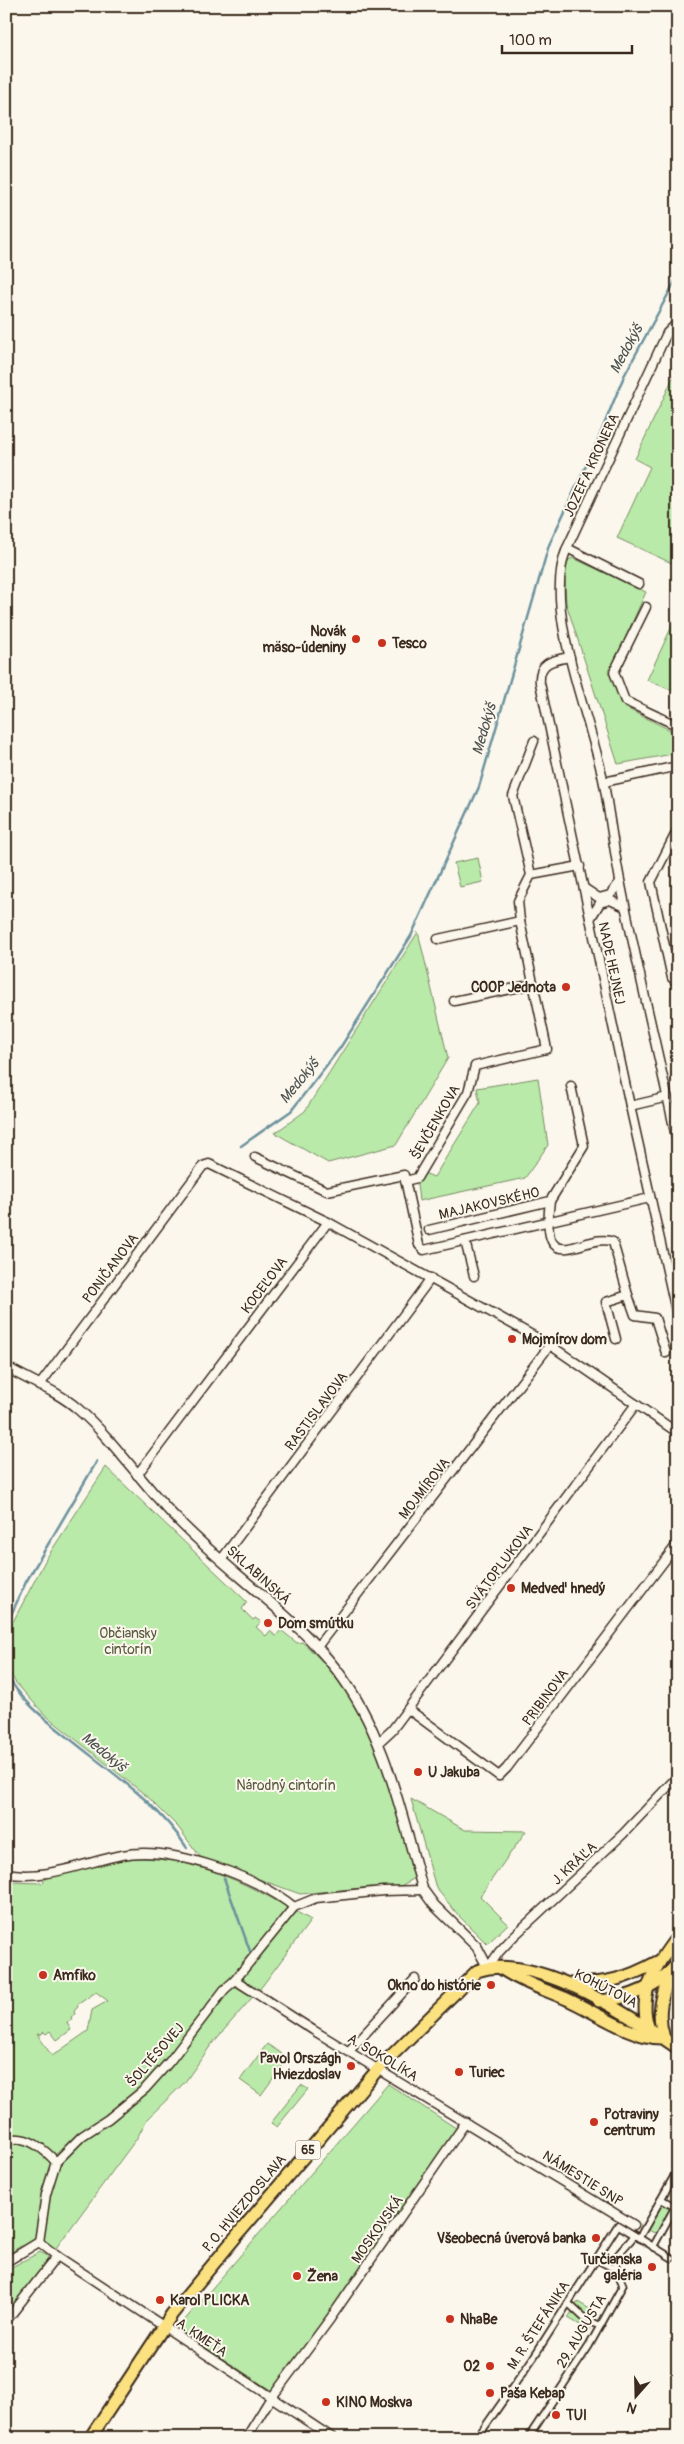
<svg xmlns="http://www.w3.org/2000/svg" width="684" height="2444" viewBox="0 0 684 2444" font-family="Pangolin,sans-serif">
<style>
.green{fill:#b9eaa9;stroke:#7a8a64;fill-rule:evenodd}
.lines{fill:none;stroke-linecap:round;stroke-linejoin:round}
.stream{stroke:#6d929d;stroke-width:2.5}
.pedestrian-casing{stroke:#3b2a1e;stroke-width:9}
.minor-casing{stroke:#3b2a1e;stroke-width:11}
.tertiary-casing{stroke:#3b2a1e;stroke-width:12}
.primary-casing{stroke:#3b2a1e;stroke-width:15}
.pedestrian{stroke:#fbf7ec;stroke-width:5.5}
.minor{stroke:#fbf7ec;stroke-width:8}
.tertiary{stroke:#fbf7ec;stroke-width:9}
.primary{stroke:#fbe180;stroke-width:11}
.poi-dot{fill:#c8321e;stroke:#fbf7ec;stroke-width:2}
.labels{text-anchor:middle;stroke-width:4;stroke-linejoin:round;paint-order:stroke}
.shield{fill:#fbf7ec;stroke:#75685c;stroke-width:1}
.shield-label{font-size:12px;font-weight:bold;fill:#3b2a1e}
.street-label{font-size:14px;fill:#3b2a1e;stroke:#fbf7ec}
.poi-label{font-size:14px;font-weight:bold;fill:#3b2a1e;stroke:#fbf7ec;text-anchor:start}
.park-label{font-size:14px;fill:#5a5a41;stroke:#fbf7ec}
.water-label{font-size:15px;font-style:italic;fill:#505553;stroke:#fbf7ec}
</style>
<rect width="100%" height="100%" fill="#fbf7ec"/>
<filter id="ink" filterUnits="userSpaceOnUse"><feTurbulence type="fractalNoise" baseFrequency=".02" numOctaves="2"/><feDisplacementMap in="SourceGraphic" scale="10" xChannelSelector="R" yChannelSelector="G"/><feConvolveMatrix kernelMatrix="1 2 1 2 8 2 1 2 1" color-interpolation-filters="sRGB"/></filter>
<g filter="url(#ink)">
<g class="green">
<path d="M678,367v100l-6,14 6,4v81l-61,-28 33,-71 -15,-8z"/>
<path d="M573,558l73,34 -36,80 14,35 54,27v19l-60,11 -52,-161 -2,-36 4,-7z"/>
<path d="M678,613v80l-31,-13z"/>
<path d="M478,858l5,24 -23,5 -6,-24z"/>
<path d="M418,932l30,126 -52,87 -68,18 -53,-30 30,-22z"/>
<path d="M538,1078l10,67 -23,33 -106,23 -2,-17 7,-11 10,4 46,-74 -3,-15z"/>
<path d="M106,1467l141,135 -5,7 11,11 2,-2 6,4 -5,5 10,9 4,-5 6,5 5,-6 16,13 5,-1c72,62 88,149 113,236l-18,10 -26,-1 -71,7 -99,-36 -23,-31 -29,-29 -105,-84 -29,-32 -9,-18v-29l40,-76z"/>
<path d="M411,1799l54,31 61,1 -46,65 28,28 -21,20 -28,-28 -23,-28z"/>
<path d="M129,1858c71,-2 123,29 182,62l-48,65 -52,60 -26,37 -38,37 -10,19 -81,110 -35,-2 -15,10v-374l36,1 6,-6zM96,1992l12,9 -16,9 -4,21 -36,25 -15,-22 3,1 4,-3 2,2 4,-3 7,9 14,-10 -4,-7 5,-4 -1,-2 4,-3 -1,-3 4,-4 -1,-2z"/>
<path d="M267,2044l21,14 -27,37 -21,-15z"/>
<path d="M388,2084l71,46 -184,263 -98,-64z"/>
<path d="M301,2085l7,4 -31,38 -6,-4z"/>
<path d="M662,2205l9,5 -14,24 -9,-4z"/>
<path d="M40,2252l8,4 -2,8 -40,49v-43z"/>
<path d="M578,2302l20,12 -9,16 -21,-12z"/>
</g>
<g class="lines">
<g class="stream">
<path d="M241,1146l50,-35 49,-63 71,-112 68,-149 70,-242 48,-103 27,-66 54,-100"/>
<path d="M6,1626l20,-44 71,-121"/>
<path d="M6,1673c13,25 36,44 58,61 42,35 93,67 123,114"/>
<path d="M224,1878l27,76"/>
</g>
<defs>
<g id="pedestrian">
<path d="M639,2238l39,-69"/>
<path d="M653,2247l22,-40 -14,-8"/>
<path d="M596,2259l19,10"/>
<path d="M568,2303l15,14 17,9"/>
<path d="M477,2438l56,-80 85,-133 54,33"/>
<path d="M528,2438l61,-92 34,-61c-14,-31 -7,-26 11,-49"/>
</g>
<g id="minor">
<path d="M567,548c-26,61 25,171 37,236 6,33 10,67 17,101 17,87 39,174 57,262"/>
<path d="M639,584l-72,-36 100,-215 11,-11"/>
<path d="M646,607l-32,65 11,29 53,25"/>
<path d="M570,657c-17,3 -32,5 -30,26l90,423 48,214"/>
<path d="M604,782l74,-16"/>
<path d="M678,829l-27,53 21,96 6,5"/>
<path d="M531,875l49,-9"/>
<path d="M584,888l15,10 11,-3 10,-13"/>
<path d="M590,919l10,-16 10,-3 15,7"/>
<path d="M438,939l82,-18"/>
<path d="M454,1001l80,-17"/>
<path d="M630,1106l38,-9"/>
<path d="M255,1157l72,34 77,-16 15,70 5,5 226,-52"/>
<path d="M405,1181l12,-3 51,-86 7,-26 72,-17 -27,-128 -2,-20 13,-26 -18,-79 21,-55"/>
<path d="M550,1201c-11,83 37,29 63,41l15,53"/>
<path d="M328,1222l222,123 128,88"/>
<path d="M429,1230l121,-29 34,-55 -13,-60"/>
<path d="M465,1241l9,35"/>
<path d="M616,1339l-10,-37 22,-7 7,20 20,3 11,35"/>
<path d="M39,1386l164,-220 6,-2 119,58 -191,253"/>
<path d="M221,1560l210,-282"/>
<path d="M317,1647l233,-302"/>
<path d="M408,1709l91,67 8,-8 171,-225"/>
<path d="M379,1742l13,-12 244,-326"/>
<path d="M6,1873c39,8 79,-11 116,-18 48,-10 135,21 172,52"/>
<path d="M488,1968l11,-16 15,-16 109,-102 55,-58"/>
<path d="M235,1980l78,50 321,195"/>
<path d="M349,2051l66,-72"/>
<path d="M6,2141c19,-8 38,8 50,21"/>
<path d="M57,2256l276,182"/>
<path d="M6,2262l33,-20"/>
<path d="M6,2321l51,-65 -18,-14 7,-48 10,-32 26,-26 26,-17 37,-30 25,-28 54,-71 11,-10 59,-73 22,-9 67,-7 40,-1"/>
<path d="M246,2438l21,-34 63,-85 136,-197"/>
</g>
<path id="tertiary" d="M6,1367c24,14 51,24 72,42 37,32 64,75 99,110 50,52 114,93 159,150 50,64 65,145 87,221l11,15 43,42 11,21"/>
<g id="primary">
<path d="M502,1969c21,14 44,21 67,31 26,12 65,39 93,38"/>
<path d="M571,1984c35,0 55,-5 86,-22"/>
<path d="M599,2001c30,-2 60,-15 79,-38"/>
<path d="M649,2029c-13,-35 8,-66 29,-93"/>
<path d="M664,2038c-8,-24 -2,-42 6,-66"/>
<path d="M90,2438l82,-124 67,-81 140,-165 98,-97c58,-20 153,45 201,77"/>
</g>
</defs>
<use href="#pedestrian" class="pedestrian-casing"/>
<use href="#minor" class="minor-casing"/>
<use href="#tertiary" class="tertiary-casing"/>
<use href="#primary" class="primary-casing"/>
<use href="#pedestrian" class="pedestrian"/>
<use href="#minor" class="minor"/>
<use href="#tertiary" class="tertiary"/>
<use href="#primary" class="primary"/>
</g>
</g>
<g class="poi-dot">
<circle cx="356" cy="639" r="5"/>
<circle cx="382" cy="643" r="5"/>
<circle cx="566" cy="987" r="5"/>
<circle cx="512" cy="1339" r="5"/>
<circle cx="511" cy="1588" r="5"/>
<circle cx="268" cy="1623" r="5"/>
<circle cx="418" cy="1772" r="5"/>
<circle cx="43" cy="1975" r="5"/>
<circle cx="491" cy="1985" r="5"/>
<circle cx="351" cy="2066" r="5"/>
<circle cx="459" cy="2072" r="5"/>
<circle cx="594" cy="2122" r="5"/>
<circle cx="596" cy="2238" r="5"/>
<circle cx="652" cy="2267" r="5"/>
<circle cx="297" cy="2276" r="5"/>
<circle cx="160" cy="2300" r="5"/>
<circle cx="450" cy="2319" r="5"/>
<circle cx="490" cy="2366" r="5"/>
<circle cx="490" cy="2393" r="5"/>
<circle cx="326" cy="2402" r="5"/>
<circle cx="556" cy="2415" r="5"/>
</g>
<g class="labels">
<rect class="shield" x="295.5" y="2140.5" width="25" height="19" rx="4"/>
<g class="shield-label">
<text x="308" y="2154">65</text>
</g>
<g class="street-label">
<text transform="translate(591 465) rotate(-65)" y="5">JOZEFA KRONERA</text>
<text transform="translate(612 963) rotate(78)" y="5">NADE HEJNEJ</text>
<text transform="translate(435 1122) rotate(-60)" y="5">ŠEVČENKOVA</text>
<text transform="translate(489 1203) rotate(-13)" y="5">MAJAKOVSKÉHO</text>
<text transform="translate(110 1268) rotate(-53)" y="5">PONIČANOVA</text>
<text transform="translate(264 1285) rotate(-53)" y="5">KOCEĽOVA</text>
<text transform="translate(316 1411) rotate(-53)" y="5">RASTISLAVOVA</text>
<text transform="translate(424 1488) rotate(-52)" y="5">MOJMÍROVA</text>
<text transform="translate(499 1567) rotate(-53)" y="5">SVÄTOPLUKOVA</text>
<text transform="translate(259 1575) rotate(42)" y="5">SKLABINSKÁ</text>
<text transform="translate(545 1697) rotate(-53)" y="5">PRIBINOVA</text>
<text transform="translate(574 1863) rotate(-43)" y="5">J. KRÁĽA</text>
<text transform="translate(606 1988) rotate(27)" y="5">KOHÚTOVA</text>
<text transform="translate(155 2055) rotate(-49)" y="5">ŠOLTÉSOVEJ</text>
<text transform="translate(383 2057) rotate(31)" y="5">A. SOKOLÍKA</text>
<text transform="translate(583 2178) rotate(32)" y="5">NÁMESTIE SNP</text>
<text transform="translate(244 2203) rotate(-50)" y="5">P. O. HVIEZDOSLAVA</text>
<text transform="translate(377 2229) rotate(-55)" y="5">MOSKOVSKÁ</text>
<text transform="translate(538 2325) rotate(-57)" y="5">M. R. ŠTEFÁNIKA</text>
<text transform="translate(581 2331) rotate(-59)" y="5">29. AUGUSTA</text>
<text transform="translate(202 2337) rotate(34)" y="5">A. KMEŤA</text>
</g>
<g class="poi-label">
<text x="346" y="636" text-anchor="end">Novák<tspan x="346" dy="16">mäso-údeniny</tspan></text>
<text x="392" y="648">Tesco</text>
<text x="556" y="992" text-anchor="end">COOP Jednota</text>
<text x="522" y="1344">Mojmírov dom</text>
<text x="521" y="1593">Medveď hnedý</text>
<text x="278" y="1628">Dom smútku</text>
<text x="428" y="1777">U Jakuba</text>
<text x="53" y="1980">Amfiko</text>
<text x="481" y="1990" text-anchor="end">Okno do histórie</text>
<text x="341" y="2063" text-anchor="end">Pavol Országh<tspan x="341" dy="16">Hviezdoslav</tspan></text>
<text x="469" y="2077">Turiec</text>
<text x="604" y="2119">Potraviny<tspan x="604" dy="16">centrum</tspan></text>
<text x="586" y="2243" text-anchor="end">Všeobecná úverová banka</text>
<text x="642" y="2264" text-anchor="end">Turčianska<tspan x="642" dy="16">galéria</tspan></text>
<text x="307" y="2281">Žena</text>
<text x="170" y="2305">Karol PLICKA</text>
<text x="460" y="2324">NhaBe</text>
<text x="480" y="2371" text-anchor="end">O2</text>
<text x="500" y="2398">Paša Kebap</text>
<text x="336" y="2407">KINO Moskva</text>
<text x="566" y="2420">TUI</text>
</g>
<g class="park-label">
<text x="128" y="1638">Občiansky<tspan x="128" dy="16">cintorín</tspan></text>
<text x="286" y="1790">Národný cintorín</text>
</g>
<g class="water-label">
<text transform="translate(626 349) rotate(-62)" y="5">Medokýš</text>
<text transform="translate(484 729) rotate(-74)" y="5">Medokýš</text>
<text transform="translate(299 1081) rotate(-51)" y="5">Medokýš</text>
<text transform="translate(104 1752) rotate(39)" y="5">Medokýš</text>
</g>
</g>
<rect width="684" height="2444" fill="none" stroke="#fbf7ec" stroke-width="25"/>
<rect x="12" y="12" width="659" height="2419" fill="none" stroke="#3b2a1e" stroke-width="2" filter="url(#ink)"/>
<g transform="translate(636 2396) rotate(200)" stroke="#fbf7ec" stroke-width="4" paint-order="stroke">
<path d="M0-4L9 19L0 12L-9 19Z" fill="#3b2a1e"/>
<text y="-8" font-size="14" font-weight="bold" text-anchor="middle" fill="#3b2a1e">N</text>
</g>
<path d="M502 45v8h130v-8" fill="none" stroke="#3b2a1e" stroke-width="2.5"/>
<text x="509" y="45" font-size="15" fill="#3b2a1e" stroke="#fbf7ec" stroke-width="4" paint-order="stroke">100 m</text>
</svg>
